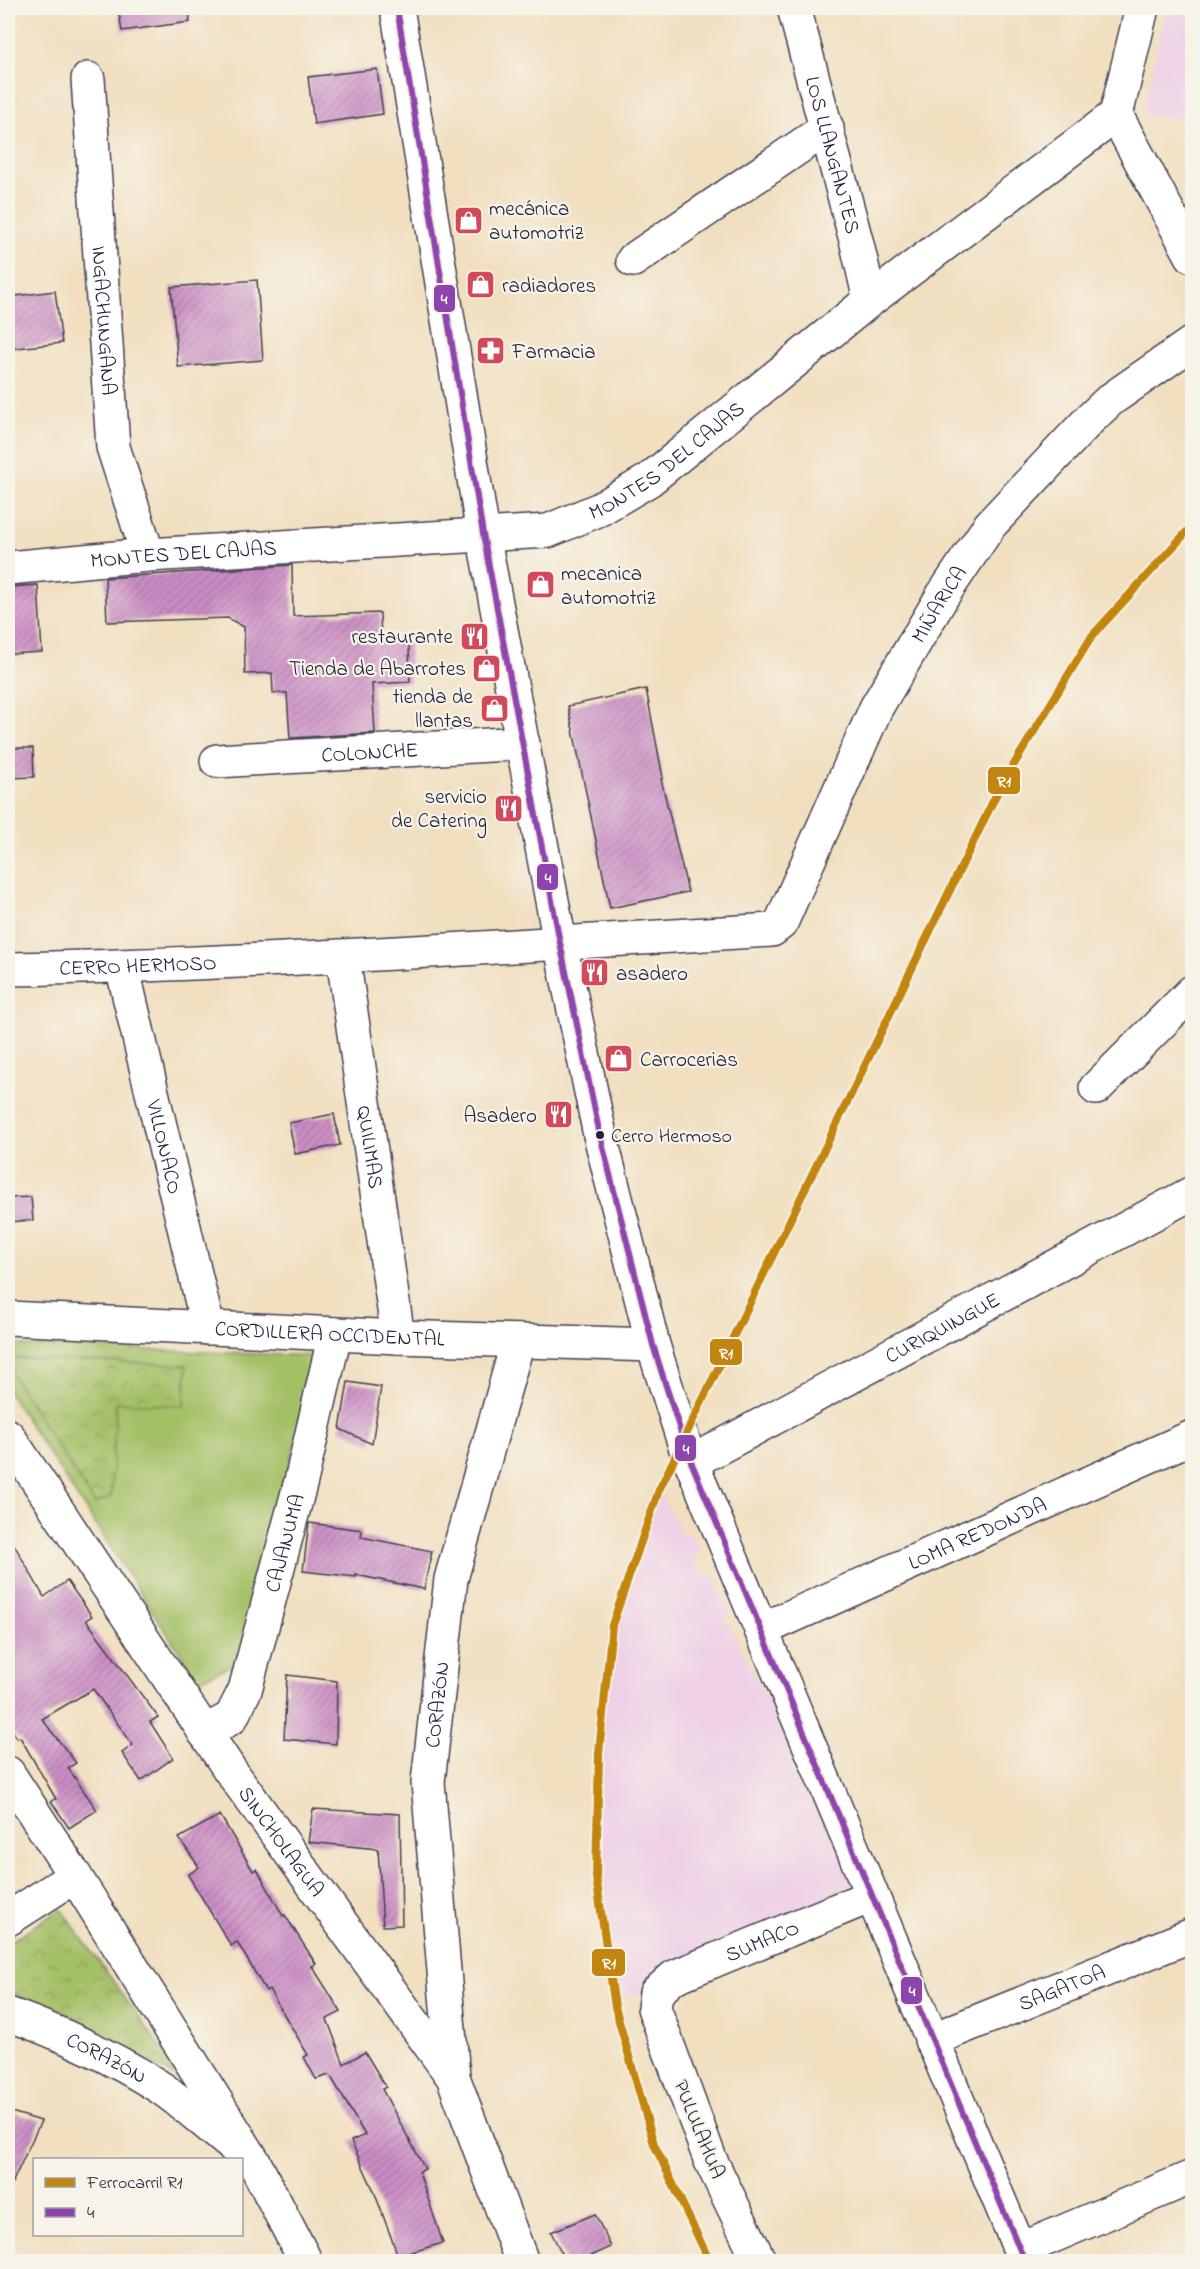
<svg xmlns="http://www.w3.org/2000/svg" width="1200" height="2269" viewBox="0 0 1200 2269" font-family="'Indie Flower',sans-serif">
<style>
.built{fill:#eed0e7}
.grass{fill:#a4c066;stroke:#637150;stroke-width:1.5}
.park{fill:url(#park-crowns);stroke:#637150;stroke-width:1.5}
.building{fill:url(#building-hatch)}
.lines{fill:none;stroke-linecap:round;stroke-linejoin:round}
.minor-casing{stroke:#413e4f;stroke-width:36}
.tertiary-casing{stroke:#413e4f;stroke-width:36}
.minor{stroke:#fff;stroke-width:33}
.tertiary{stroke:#fff;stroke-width:33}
.bus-1-casing{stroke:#f7f3e8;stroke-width:10}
.bus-1{stroke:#8e44ad;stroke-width:6}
.rail-1-casing{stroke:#f7f3e8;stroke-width:12}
.rail-1{stroke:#c2850f;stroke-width:8}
.bus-dot{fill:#22223b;stroke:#f7f3e8;stroke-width:2}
.labels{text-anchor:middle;stroke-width:4.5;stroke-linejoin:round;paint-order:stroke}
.bus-label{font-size:20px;fill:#22223b;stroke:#f7f3e8;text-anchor:start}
.street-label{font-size:21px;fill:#22223b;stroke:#f7f3e8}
.poi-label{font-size:21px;fill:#22223b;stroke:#f7f3e8;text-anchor:start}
.line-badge{stroke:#f7f3e8;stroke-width:2}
.badge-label{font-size:16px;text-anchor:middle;font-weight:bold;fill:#fff}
</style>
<defs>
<pattern id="park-crowns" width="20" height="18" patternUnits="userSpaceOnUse" patternTransform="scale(1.5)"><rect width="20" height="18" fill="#a4c066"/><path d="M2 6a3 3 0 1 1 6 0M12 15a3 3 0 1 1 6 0" fill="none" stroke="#859c55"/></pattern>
<pattern id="building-hatch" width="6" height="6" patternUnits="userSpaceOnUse" patternTransform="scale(1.5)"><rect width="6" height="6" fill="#cb8cc4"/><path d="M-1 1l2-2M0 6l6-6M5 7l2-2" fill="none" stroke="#a472a0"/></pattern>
</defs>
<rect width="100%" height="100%" fill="#f7f3e8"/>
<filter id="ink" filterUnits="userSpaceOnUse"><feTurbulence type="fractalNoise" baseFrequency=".0167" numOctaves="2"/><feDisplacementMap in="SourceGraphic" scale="12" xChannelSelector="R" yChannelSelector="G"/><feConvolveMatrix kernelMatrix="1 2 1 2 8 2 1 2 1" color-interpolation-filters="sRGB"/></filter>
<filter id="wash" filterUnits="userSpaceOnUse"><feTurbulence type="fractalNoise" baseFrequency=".008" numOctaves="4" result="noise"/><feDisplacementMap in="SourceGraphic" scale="24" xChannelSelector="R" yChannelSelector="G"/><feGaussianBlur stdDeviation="1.35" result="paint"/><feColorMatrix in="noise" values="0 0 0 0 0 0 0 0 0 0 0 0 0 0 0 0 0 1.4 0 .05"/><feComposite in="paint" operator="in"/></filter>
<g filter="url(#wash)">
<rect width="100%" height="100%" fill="#f1dfc0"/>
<g class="built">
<path d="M1166,8h26v112l-49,-7z"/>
<path d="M659,1490l23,45 8,-3 11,21 -8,4 11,20 8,-3 19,41 -6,3 146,278 -215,97 -43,4 -17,-120 3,-124 13,-128z"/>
</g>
<path class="grass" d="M8,1345l308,11 -74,305 -44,19 -190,-288z"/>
<g class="park">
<path d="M8,1358l179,7 -3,41 -68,-4 -5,95 -16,7 -87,-135z"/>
<path d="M61,1909l126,175 -122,-72 -57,-20v-49z"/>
</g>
<g id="blocks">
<g class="building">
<path d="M118,8h71l1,14 -68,9z"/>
<path d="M377,69l6,45 -69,10 -6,-47z"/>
<path d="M257,280l6,80 -85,7 -7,-80z"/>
<path d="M55,291l7,52 -54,6v-52z"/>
<path d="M292,565l1,51 87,-3 1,29 28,-1 1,41 -38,2 3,49 -85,5 -3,-45h-14l-1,-20 -27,1 -1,-47 -16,-9 -121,4 -2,-44z"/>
<path d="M38,585l4,67 -34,2v-67z"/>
<path d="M646,689l17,89 -2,1 27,113 -78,16 -42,-202z"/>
<path d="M8,748h25l1,29 -26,1z"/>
<path d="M334,1114l6,31 -45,9 -6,-31z"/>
<path d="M31,1197l2,23 -25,2v-24z"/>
<path d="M348,1382l33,5 -9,57 -32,-15z"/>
<path d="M309,1523l53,7 -1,7 71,14 -8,38 -68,-14v2l-53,-6z"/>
<path d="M8,1534l36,63 23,-16 25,35 -6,4 72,97 -8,5 23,36 -32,23 -19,-28 11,-8 -40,-56 -51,30 34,44 -8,5 29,42 -28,18 -18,-27 5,-2 -36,-62 -3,1 -9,-14z"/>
<path d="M287,1675l50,6 -1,63 -52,-5z"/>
<path d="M313,1809l87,5 2,111 -19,1 -5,-77 -70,-7z"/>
<path d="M220,1815l33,56 4,-2 26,47 2,-1 31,49 -4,2 29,46 -14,7 17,45 21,-12 21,35 -4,2 43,80 -6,3 24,71 -45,13 -24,-65 -23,-50 14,-6 -35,-60 -14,4 -12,-22 4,-2 -39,-66 -3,2 -29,-49 -6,4 -43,-71 11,-8 -20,-29z"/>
<path d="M8,2111l33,10 -33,71z"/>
<path d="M595,2214l16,33 -33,15h-12l-15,-30z"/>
</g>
</g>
</g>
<g filter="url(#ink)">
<use href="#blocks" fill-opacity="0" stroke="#413e4f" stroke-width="1.5"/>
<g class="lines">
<defs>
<g id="minor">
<path id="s1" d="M794,8l63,236 13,56"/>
<path id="s2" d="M88,79l25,368 35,108"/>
<path d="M1116,115l76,141"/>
<path d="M633,260l194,-132"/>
<path id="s3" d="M8,568l140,-13 400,-24 52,-22 49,-29 221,-180 246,-185 26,-107"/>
<path id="s4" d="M217,761l306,-18"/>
<path id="s5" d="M343,957l55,380"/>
<path id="s6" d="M122,966l86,362"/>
<path id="s7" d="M8,969c184,-4 368,-14 552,-26"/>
<path d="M1096,1088l96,-96"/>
<path id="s8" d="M8,1318l390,19 255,8"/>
<path id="s9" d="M8,1436l222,334 223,307 69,185"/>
<path id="s10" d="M692,1462l500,-269"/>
<path id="s11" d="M761,1630l431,-193"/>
<path id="s12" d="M204,1732l27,-14 14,-28 56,-209 34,-147"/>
<path d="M8,1773l67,103 179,286 52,100"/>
<path d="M8,1919l67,-43"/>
<path id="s13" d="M8,2014c53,19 105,43 153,74 26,18 51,41 76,61"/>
<path id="s14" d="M931,2040l261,-105"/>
<path id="s15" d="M453,2077l-25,-295 23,-203 67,-238"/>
<path d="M1020,2250l172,-73"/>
<path id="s16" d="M760,2262l-50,-103 -56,-151 2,-15 18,-16 197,-81"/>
</g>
<g id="tertiary">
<path d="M397,8l86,526 77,409 40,192 53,210 34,107 338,810"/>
<path id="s17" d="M560,943l212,-13 9,-7 95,-215 67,-113 47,-70 100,-106 20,-19 82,-57"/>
</g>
</defs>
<use href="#minor" class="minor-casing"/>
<use href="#tertiary" class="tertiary-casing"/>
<use href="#minor" class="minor"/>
<use href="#tertiary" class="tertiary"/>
<defs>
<path id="bus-1" d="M397,8l86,526 77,409 40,192 53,210 34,107 338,810"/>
</defs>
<use href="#bus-1" class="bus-1-casing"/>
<use href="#bus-1" class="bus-1"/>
<defs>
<path id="rail-1" d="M710,2262l-56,-118 -39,-137 -19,-130 3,-124 13,-128 47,-135 340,-701 93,-153 100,-110"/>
</defs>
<use href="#rail-1" class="rail-1-casing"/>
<use href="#rail-1" class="rail-1"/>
</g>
</g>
<defs>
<symbol id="shop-square" viewBox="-11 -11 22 22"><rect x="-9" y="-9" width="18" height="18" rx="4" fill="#d1495b" stroke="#f7f3e8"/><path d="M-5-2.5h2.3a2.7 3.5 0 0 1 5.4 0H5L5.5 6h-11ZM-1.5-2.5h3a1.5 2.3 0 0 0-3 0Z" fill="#fff"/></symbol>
<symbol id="pharmacy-square" viewBox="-11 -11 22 22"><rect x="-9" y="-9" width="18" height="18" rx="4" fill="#d1495b" stroke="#f7f3e8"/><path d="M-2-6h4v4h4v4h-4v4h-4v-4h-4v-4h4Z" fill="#fff"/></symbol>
<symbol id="restaurant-square" viewBox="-11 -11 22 22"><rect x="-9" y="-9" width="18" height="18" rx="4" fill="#d1495b" stroke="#f7f3e8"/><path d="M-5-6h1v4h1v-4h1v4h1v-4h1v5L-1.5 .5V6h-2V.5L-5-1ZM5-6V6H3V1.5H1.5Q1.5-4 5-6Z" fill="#fff"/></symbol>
</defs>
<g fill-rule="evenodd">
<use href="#shop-square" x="452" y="204" width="33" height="33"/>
<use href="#shop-square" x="464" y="268" width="33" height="33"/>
<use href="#pharmacy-square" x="474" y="334" width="33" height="33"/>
<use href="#shop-square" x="524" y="568" width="33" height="33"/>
<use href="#restaurant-square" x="458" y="620" width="33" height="33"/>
<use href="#shop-square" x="470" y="652" width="33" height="33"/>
<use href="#shop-square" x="478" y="692" width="33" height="33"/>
<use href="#restaurant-square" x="492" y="792" width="33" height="33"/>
<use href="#restaurant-square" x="578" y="956" width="33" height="33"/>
<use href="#shop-square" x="602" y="1042" width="33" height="33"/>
<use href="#restaurant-square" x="542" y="1098" width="33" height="33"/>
</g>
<circle class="bus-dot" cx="600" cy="1135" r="5"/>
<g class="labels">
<g class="bus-label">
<text x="611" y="1142">Cerro Hermoso</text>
</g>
<g class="street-label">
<text dy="7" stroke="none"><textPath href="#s1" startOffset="152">LOS LLANGANTES</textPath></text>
<text dy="7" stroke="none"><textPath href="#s2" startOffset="242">INGACHUNGANA</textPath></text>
<text dy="7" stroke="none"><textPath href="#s3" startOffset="680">MONTES DEL CAJAS</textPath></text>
<text dy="7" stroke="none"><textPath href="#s3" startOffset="176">MONTES DEL CAJAS</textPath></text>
<text dy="7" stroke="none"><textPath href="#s17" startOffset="580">MIÑARICA</textPath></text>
<text dy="7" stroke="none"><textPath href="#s4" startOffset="153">COLONCHE</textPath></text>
<text dy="7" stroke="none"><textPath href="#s7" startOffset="130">CERRO HERMOSO</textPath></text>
<text dy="7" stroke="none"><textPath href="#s6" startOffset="186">VILLONACO</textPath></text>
<text dy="7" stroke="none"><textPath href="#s5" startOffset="192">QUILIMAS</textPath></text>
<text dy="7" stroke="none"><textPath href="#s10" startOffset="284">CURIQUINGUE</textPath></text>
<text dy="7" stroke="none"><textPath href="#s8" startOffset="322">CORDILLERA OCCIDENTAL</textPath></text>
<text dy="7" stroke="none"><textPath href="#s11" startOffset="237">LOMA REDONDA</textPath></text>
<text dy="7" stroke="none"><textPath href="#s12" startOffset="214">CAJANUMA</textPath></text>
<text dy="7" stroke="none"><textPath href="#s15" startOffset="374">CORAZÓN</textPath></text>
<text dy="7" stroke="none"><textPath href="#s9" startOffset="489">SINCHOLAGUA</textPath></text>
<text dy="7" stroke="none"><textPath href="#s16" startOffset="410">SUMACO</textPath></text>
<text dy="7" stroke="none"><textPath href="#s14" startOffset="141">SAGATOA</textPath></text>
<text dy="7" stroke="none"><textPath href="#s13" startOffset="108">CORAZÓN</textPath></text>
<text transform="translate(700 2129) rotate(68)" y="7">PULULAHUA</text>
</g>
<g class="poi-label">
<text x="489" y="215">mecánica<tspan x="489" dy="24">automotriz</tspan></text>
<text x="502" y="292">radiadores</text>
<text x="512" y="358">Farmacia</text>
<text x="561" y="580">mecanica<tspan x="561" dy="24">automotriz</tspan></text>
<text x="453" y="643" text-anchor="end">restaurante</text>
<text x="466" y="675" text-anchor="end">Tienda de Abarrotes</text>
<text x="473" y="703" text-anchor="end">tienda de<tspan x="473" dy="24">llantas</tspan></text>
<text x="487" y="803" text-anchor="end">servicio<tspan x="487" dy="24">de Catering</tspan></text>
<text x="616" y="980">asadero</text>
<text x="640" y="1066">Carrocerias</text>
<text x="537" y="1122" text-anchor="end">Asadero</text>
</g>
</g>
<g class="line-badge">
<rect x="433" y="284" width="23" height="29" rx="6" fill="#8e44ad"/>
<rect x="987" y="766" width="34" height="29" rx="6" fill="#c2850f"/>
<rect x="536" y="863" width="23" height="28" rx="6" fill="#8e44ad"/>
<rect x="709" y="1338" width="34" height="28" rx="6" fill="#c2850f"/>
<rect x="674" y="1434" width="23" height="28" rx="6" fill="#8e44ad"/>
<rect x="591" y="1948" width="35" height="29" rx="6" fill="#c2850f"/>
<rect x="900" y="1976" width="23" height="29" rx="6" fill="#8e44ad"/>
</g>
<g class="badge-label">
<text x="444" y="304">4</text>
<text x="1004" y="786">R1</text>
<text x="548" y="883">4</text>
<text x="726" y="1358">R1</text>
<text x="686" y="1454">4</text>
<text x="609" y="1968">R1</text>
<text x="912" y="1996">4</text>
</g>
<rect width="1200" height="2269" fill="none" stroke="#f7f3e8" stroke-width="30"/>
<rect x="33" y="2158" width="210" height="78" fill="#f7f3e8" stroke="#a29fa3" stroke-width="1.5"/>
<rect x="45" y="2178" width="30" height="9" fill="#c2850f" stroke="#a29fa3" stroke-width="1.5"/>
<text x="87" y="2188" font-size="18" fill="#22223b">Ferrocarril R1</text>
<rect x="45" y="2208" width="30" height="9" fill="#8e44ad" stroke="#a29fa3" stroke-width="1.5"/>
<text x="87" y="2218" font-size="18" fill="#22223b">4</text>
</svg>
